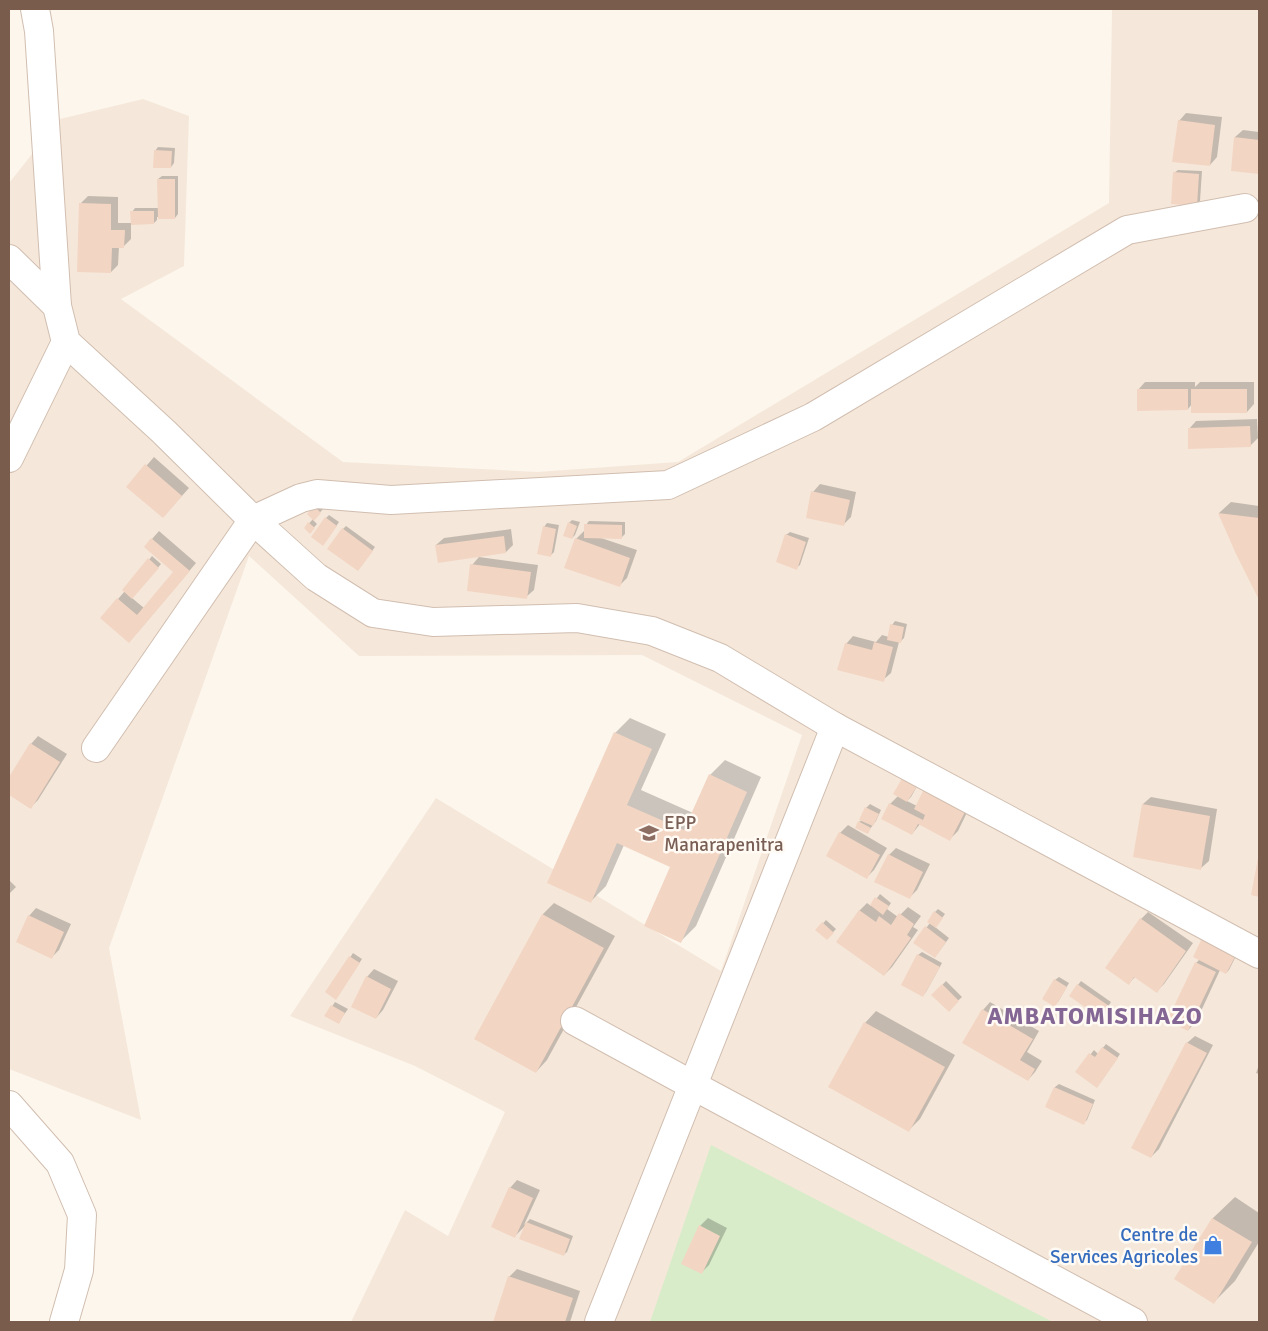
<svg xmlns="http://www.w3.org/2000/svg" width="1268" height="1331" viewBox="0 0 1268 1331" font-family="Signika,sans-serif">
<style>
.residential{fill:#f5e8da}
.green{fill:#d8ecc9}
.shadow{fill:#0003}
.building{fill:#f3d5c3}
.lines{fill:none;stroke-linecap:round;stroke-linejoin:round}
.minor-casing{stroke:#d1beb0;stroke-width:30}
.minor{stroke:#fff;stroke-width:28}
.labels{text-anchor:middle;stroke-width:5;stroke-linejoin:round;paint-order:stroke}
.education-label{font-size:19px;fill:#785e54;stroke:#fffaf3;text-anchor:start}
.shop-label{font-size:19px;fill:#366cbe;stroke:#fffaf3;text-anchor:end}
.district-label{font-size:24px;font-weight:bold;letter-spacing:1px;fill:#846695;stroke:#fffaf3}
</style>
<rect width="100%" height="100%" fill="#fdf6ec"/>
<path class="residential" d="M1112,9h147v1313h-908l54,-112 43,26 57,-124 -90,-46 -125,-50 146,-218 285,173 81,-236 -160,-80 -283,1 -110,-100 -140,392 32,172 -132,-51v-886l51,-64 83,-20 46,17 -5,150 -63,33 222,163 194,10 141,-10 431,-259z"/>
<path class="green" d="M711,1145l340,176 -1,1h-400z"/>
<g class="shadow">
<path d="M1186,113l36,4 -5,40 -7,8 -31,-44z"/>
<path d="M1243,130l16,2v40l-27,-3 3,-32z"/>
<path d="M158,147l17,1 -1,15 -3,4 -16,-16z"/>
<path d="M1178,170l24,1 -2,30 -4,4 -22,-32z"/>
<path d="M162,176h16v38l-3,4 -18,-1v3l-3,3 -23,1v15l-8,8h-4l-1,18 -7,7 -30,-69 7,-7 30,1v26h14v-11l3,-4h24l-1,-29z"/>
<path d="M1145,382h50v5l5,-5h54v22l-7,8 -55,-8 -4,5 -50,-19z"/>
<path d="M1257,419l1,19 -8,8 -61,-17 7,-8z"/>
<path d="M154,457l35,31 -26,29 -35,-30z"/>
<path d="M820,484l36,8 -5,25 -8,8 -30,-33z"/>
<path d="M1231,502l28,4v92l-22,-45 -18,-40z"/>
<path d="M318,504l6,4 -11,12 4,4 -7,8 -5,-4 8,-9 -5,-5z"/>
<path d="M329,515l10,7 -13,19v-23z"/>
<path d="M572,520l8,2 -5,13 -3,3 -3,-15z"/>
<path d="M589,521l36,1v12l-4,4h-20l36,12 -10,28 -8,8 -43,-47 8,-8 1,1 1,-7z"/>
<path d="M547,523l12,2 -5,27 -3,3 -7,-28z"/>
<path d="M346,526l29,21 -14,19 -18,-37z"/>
<path d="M511,529l2,16 -7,7 -70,-7 8,-7z"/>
<path d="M159,531l37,32 -59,70 -19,-34 7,-8 27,-35 9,8 -29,34 12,10 31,-36 -23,-33z"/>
<path d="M790,532l19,6 -9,27 -4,3 -10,-33z"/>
<path d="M479,557l59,8 -4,25 -8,7 -54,-32z"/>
<path d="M895,621l12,3 -3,14 -4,4h-1l-8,31 -8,7 -37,-36 7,-8 23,6 6,-7 7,2 3,-12z"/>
<path d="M630,718l36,16 -25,56 52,23 17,-38 15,-15 36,17 -65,149 -15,15 -10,-75 -47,-21 -18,41 -15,15 24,-168z"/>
<path d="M38,736l29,18 -29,46 -8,8 -21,-14v-14l22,-36z"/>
<path d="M921,779l-10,18 -4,4 10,5 55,-4 -14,29 -8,8 -30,-15 -8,10 -22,-30 9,-9z"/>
<path d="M1151,797l66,12 -8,52 -8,7 -67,-12 9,-52z"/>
<path d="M870,804l11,6 -5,11 -9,12 -8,-11 3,-2 4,-12z"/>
<path d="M848,825l39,23 -13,22 -8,8 -26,-45z"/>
<path d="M896,848l34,16 -13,26 -8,8 -20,-43z"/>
<path d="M9,880l7,7 -7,7z"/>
<path d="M880,894l11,9 -4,6 11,8 10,-10 13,9 -8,11 5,3 -26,37 -8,8 -47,-33 23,-32 7,-7 4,3z"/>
<path d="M554,903l61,33 -68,124 -11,12 7,-158z"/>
<path d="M36,908l35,16 -12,26 -8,8 -22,-42z"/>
<path d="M938,909l7,5 -10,13 14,11 -11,15 -23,-11 15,-19 5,-11z"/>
<path d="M1148,912l45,31 -29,41 -7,7 -21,-15 -7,7 12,-64z"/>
<path d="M826,920l10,9 -9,10 -10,-9z"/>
<path d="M922,952l20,11 -16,29 -3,3 -5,-40z"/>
<path d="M1238,952l-9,18 -3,3 -6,-3 -24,52 -8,8 8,-67 4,-4z"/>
<path d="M353,953l9,6 -26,39 -9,-6z"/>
<path d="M374,969l24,12 -15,29 -7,8 -9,-41z"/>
<path d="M1059,977l10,6 -11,19 -3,-22z"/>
<path d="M946,981l16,16 -14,13 -15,-15z"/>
<path d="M1081,981l30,21 -7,11 -26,-28z"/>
<path d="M335,1002l13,7 -10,14 -12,-7z"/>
<path d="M990,1002l49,29 -12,21 15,9 -7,11 -7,8 -45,-70z"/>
<path d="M876,1011l79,44 -35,64 -11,11 -44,-107z"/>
<path d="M1195,1036l18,9 -54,104 -8,8 36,-114z"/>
<path d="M1106,1044l14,10 -20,29 -23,-11 17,-22 4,4z"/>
<path d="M1259,1065v9l-3,-1z"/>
<path d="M1059,1084l36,16 -8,20 -4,3 -36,-17 8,-19z"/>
<path d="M517,1180l23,10 -16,35 6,-6 43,17 -6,16 -4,3 -38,-29 -10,10 -5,-48z"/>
<path d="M1235,1197l24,16v29l-24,39 -21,21 -38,-23 37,-61z"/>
<path d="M708,1218l19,10 -18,37 -7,7 -2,-46z"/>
<path d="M517,1269l63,22 -10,31h-76l15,-45z"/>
</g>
<g class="building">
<path d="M1178,120l37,5 -5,41 -38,-4z"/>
<path d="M1234,137l25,3v34l-28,-3z"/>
<path d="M154,150l18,1 -1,17h-18z"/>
<path d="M1173,172l26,2 -2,32 -26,-2z"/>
<path d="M157,179h18v40h-17z"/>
<path d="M79,203l32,1v26h14l-1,18h-12l-1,25 -34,-1z"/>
<path d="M130,211h24v13l-23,1z"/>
<path d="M1137,389h51v21l-51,1z"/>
<rect x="1191" y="389" width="56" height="24"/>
<path d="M1250,426l1,21 -63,2v-21z"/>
<path d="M145,464l37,32 -19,22 -37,-31z"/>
<path d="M811,491l39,9 -6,26 -38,-8z"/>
<path d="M314,506l7,7 -7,8 -7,-7z"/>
<path d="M1218,513l41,5v82l-23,-46z"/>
<path d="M325,517l12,9 -14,20 -12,-9z"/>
<path d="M308,522l7,6 -5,6 -6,-6z"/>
<path d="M568,522l9,4 -5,13 -9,-3z"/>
<path d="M584,524l38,1v14l-38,-1z"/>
<path d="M543,526l13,3 -5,28 -14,-3z"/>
<path d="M342,528l31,23 -15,20 -31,-22z"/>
<path d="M785,534l21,8 -9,28 -21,-8z"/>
<path d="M504,536l2,17 -68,10 -3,-18z"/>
<path d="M151,538l39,33 -61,72 -29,-25 17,-20 20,17 36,-43 -29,-25z"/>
<path d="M575,538l55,20 -10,29 -56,-19z"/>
<path d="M148,558l11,10 -27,31 -10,-9z"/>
<path d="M470,564l61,8 -4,27 -60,-8z"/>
<path d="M890,624l14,3 -3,16 -14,-3z"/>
<path d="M874,642l19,5 -9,35 -47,-12 8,-27 27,7z"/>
<path d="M614,732l38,17 -25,56 57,25 25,-56 38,18 -66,151 -37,-17 26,-59 -53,-24 -26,60 -44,-20z"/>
<path d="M30,743l30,19 -29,47 -22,-14v-18z"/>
<path d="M904,775l15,8 -12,19 -14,-8z"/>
<path d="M924,789l42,21 -16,31 -32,-17 -6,11 -31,-16 8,-16 34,17 2,-5 -11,-6z"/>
<path d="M1142,804l68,12 -9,54 -68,-13z"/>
<path d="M865,807l14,7 -6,12 -14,-6z"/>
<path d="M858,821l13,7 -3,6 -13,-6z"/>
<path d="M839,832l41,23 -13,24 -41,-23z"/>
<path d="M888,854l35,18 -13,27 -36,-17z"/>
<path d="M1258,858h1v39l-8,-2z"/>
<path d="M875,897l14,9 -6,9 -13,-10z"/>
<path d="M859,910l17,12 3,-6 12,9 8,-12 15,11 -7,11 4,3 -27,38 -48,-34z"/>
<path d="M934,911l9,7 -7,10 -9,-6z"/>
<path d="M542,914l62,34 -68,125 -62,-34z"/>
<path d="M28,915l36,17 -12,27 -36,-17z"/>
<path d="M1140,918l46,33 -29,42 -23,-16 -5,8 -24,-17z"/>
<path d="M822,922l12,11 -7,7 -12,-10z"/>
<path d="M925,926l21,16 -11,16 -22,-15z"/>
<path d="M1202,938l34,17 -10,19 -33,-17z"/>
<path d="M917,954l23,13 -17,30 -22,-12z"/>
<path d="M349,956l11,7 -24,37 -11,-8z"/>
<path d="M1195,962l21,10 -28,59 -21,-10z"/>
<path d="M366,976l25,13 -15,30 -25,-12z"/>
<path d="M1054,979l13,8 -12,20 -13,-8z"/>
<path d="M942,984l17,17 -10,11 -18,-17z"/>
<path d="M1077,984l32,22 -8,12 -32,-22z"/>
<path d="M331,1005l14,8 -6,11 -15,-8z"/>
<path d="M982,1009l51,30 -13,21 15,9 -7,12 -66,-38z"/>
<path d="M864,1022l81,45 -36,65 -81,-45z"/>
<path d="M1186,1042l21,11 -56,105 -20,-10z"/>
<path d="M1102,1047l16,11 -21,30 -22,-16 14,-19 6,4z"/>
<path d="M1054,1087l39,17 -9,21 -39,-18z"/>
<path d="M509,1187l24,11 -18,40 -24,-11z"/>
<path d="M1212,1218l40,24 -38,62 -40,-25z"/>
<path d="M526,1222l44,17 -6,17 -45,-17z"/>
<path d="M699,1225l21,11 -18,38 -21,-10z"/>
<path d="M508,1276l65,22 -8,24h-72z"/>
</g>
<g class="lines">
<defs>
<g id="minor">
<path d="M35,9l4,22 18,275"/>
<path d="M9,259l48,47 9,36 98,90 89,88 63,57 57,36 60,9 144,-4 75,13 68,27 115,69 424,227"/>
<path d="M9,458l57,-116"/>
<path d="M96,748l157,-228 48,-22 16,-4 74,6 277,-15 145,-68 314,-187 118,-22"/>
<path d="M575,1021l119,65 439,236"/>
<path d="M9,1105l51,58 22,52 -3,55 -15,52"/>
<path d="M599,1322l236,-595"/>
</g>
</defs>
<use href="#minor" class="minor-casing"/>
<use href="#minor" class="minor"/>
</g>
<defs>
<symbol id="school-bare" viewBox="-9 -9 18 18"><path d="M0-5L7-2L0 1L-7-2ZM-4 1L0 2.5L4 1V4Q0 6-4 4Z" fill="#8d6e63" stroke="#fffaf3" stroke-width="2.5" paint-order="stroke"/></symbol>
<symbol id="shop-bare" viewBox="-9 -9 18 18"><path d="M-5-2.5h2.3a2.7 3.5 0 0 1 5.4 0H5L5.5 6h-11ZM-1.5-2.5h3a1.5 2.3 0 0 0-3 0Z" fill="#3f7fe0" stroke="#fffaf3" stroke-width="2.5" paint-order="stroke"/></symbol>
</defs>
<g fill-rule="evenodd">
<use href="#school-bare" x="635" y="819" width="28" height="28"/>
<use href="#shop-bare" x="1199" y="1231" width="28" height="28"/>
</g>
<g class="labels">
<g class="education-label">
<text x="664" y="829">EPP<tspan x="664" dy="22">Manarapenitra</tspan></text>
</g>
<g class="shop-label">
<text x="1198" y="1241">Centre de<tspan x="1198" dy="22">Services Agricoles</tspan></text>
</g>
<g class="district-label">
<text x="1095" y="1024">AMBATOMISIHAZO</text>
</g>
</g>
<rect width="1268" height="1331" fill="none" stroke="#7a5c4d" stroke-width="20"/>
</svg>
